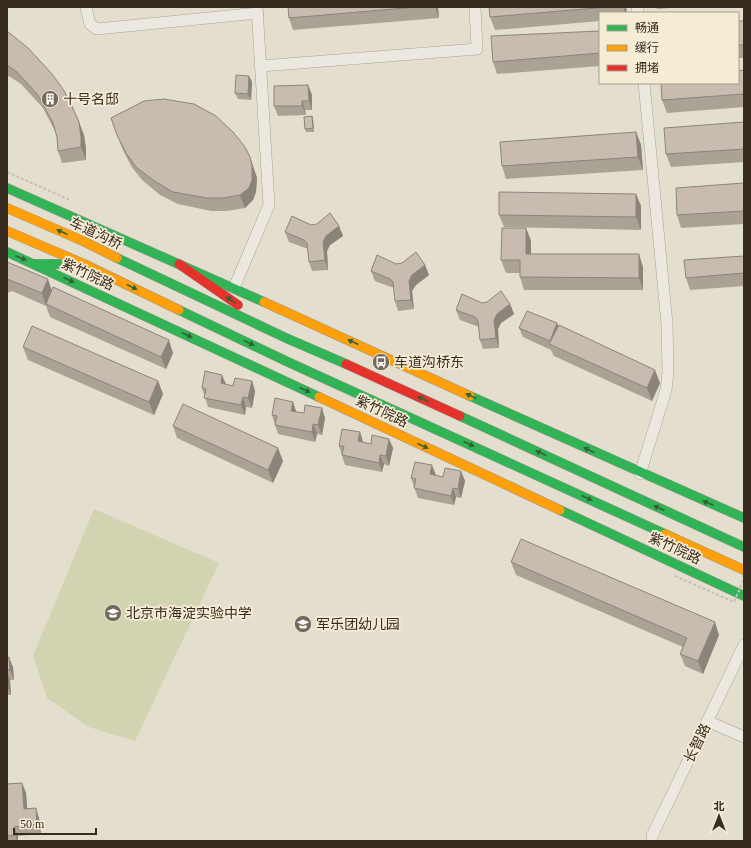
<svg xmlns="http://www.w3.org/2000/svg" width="751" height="848" viewBox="0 0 751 848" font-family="'Times New Roman','Noto Sans SC',serif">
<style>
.green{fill:#d2d3b1}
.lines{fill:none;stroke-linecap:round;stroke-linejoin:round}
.street-casing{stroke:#a9a397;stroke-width:12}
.fast-casing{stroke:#999287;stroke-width:10}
.slow-casing{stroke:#999287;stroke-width:10}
.jam-casing{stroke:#999287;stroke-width:10}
.path{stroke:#c5bfb6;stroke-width:2;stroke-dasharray:3 2;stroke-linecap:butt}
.street{stroke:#ece8e0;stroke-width:11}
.fast{stroke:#30b455;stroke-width:9}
.slow{stroke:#ff9f0a;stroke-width:9}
.jam{stroke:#e5322d;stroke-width:9}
.path-bridge{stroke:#c5bfb6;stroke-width:2;stroke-dasharray:3 2;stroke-linecap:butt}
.wall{fill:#aba296}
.shaded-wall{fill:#8b847a}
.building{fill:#c7bcaf;stroke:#8b847a}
.oneway{fill:#356235}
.labels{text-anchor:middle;stroke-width:3.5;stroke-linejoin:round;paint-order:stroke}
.poi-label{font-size:14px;fill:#382b1f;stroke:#f4ecd5;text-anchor:start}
.street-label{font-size:14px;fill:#382b1f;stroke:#f4ecd5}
</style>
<rect width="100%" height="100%" fill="#e4dece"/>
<path class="green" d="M94,509l125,54 -84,178 -46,-14 -42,-29 -14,-42z"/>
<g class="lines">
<defs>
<g id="street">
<path d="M86,7l4,17 7,5 161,-16"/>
<path d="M637,7l1,6"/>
<path d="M261,66l216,-17 -2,-42"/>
<path d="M234,288l35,-83 -12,-198"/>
<path d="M640,474l26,-84 2,-18 -1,-48 -23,-241"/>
<path d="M707,721l37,16"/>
<path d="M652,841v-5l92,-191"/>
</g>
<g id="fast">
<path d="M7,188l257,114"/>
<path d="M7,252l312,145"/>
<path d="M117,258l169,80 60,26"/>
<path d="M34,264h42"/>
<path d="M179,310l109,52 377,172"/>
<path d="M470,396l274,122"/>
<path d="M460,416l284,131"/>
<path d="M560,510l184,86"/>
</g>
<g id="slow">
<path d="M7,208l76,33 34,17"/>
<path d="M7,231l77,33 95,46"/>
<path d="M264,302l206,94"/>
<path d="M319,397l241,113"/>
<path d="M665,534l79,36"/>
</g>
<g id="jam">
<path d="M179,264l59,41"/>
<path d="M346,364l114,52"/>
</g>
</defs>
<use href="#street" class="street-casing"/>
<use href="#fast" class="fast-casing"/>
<use href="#slow" class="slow-casing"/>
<use href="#jam" class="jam-casing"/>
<path class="path" d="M7,172l63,28"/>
<use href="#street" class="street"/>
<use href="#fast" class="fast"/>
<use href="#slow" class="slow"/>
<use href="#jam" class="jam"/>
<path class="path-bridge" d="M675,576l59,26 10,-23"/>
</g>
<g class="wall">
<path d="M288,7h150l1,11 -146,12 -4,-12z"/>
<path d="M489,7h137l1,6h-27v8l-105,9 -5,-13z"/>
<path d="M656,7h29l-28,2z"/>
<rect x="738" y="21" width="6" height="37"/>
<path d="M7,31l77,104 2,14v11l-24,3 -4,-12 -1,-14 -2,-6 -12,-23 -22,-24 -14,-9z"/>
<path d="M600,31v35l-103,8 -4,-12z"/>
<path d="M744,70v37l-77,6 -5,-13z"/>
<path d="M249,76l3,6 -1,18 -13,-1 -3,-6z"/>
<path d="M308,85l4,10v15h-7l1,5 -28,1 -4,-10z"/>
<path d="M312,116l1,3 1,13h-8l-1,-3z"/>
<path d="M111,118l139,39 7,21 -1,14 -3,8 -8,8 -18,3h-16l-33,-7 -18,-9 -18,-15 -11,-14 -9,-18z"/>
<path d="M744,122v40l-73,5 -5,-13z"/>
<path d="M636,132l5,13 2,25 -137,9 -4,-13z"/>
<path d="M744,183v41l-63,4 -4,-13z"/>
<path d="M636,194l5,12v24l-137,-3 -5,-12z"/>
<path d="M311,225l28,1 4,10 -13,9 -3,6 1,19 -16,1 -3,-9 -1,-13 -19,-7 -4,-10z"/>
<path d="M526,228l5,13v13l112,13v23h-119l-4,-13v-4h-14l-5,-13z"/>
<path d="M744,256v30l-54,4 -4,-12z"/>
<path d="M7,262l45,29 121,62 -7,16 -116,-52 -4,-11 -34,-15 -5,2z"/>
<path d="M396,264l29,1 4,10 -13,10 -4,6 2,18 -16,2 -3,-10 -1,-13 -19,-7 -4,-10z"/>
<path d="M482,303l28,1 4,10 -13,9 -3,6 1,19 -16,1 -3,-9 -1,-13 -19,-7 -4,-10z"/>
<path d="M557,323l1,3 102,57 -8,18 -98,-45 -3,-6 -28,-13 -4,-9z"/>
<path d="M23,347l135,34 5,13 -9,21 -126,-55z"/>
<path d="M252,381l3,10 -3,17 -6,-1 -1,8 -37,-8 -6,-19 24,-4 7,2z"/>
<path d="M293,402l3,10 29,6 -3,17 -5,-1 -2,8 -37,-8 -6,-19z"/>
<path d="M173,426l110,35 -10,22 -96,-45z"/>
<path d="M360,432l3,10 8,2 18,-5 4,9 -4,18 -5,-2 -2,8 -37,-7 -6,-19z"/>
<path d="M461,471l4,10 -4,17 -5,-1 -2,8 -36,-7 -7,-20 25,-3 7,2z"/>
<path d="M511,562l208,73 -16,39 -18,-8 -5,-12 3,-7 -167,-72z"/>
<path d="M7,658l6,9 1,13h-4l1,15h-4z"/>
<path d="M22,783l4,10 1,16 12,9 2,16 -23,2v5h-11v-57z"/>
</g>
<g class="shaded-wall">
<path d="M435,7h3l1,11z"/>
<path d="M623,7h3l1,6h-2z"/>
<path d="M249,76l3,6 -1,18 -3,-6z"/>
<path d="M308,85l4,10v15l-3,-9z"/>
<path d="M302,101l3,9 1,5 -4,-9z"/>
<path d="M312,116l1,3 1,13 -1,-4z"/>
<path d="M79,122l5,13 2,14v11l-5,-13z"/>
<path d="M636,132l5,13 2,25 -5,-13z"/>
<path d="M250,157l7,21 -1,14 -3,8 -8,8 -5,-13z"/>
<path d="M636,194l5,12v24l-5,-13z"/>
<path d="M339,226l4,10 -13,9 -3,6 1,19 -3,-10 -2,-18 3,-6z"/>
<path d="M526,228l5,13v25l-5,-12z"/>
<path d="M639,254l4,13v23l-4,-12z"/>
<path d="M425,265l4,10 -13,10 -4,6 2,18 -3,-9 -2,-19 3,-6z"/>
<path d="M48,279l4,12 -6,13v2l-4,-13z"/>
<path d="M510,304l4,10 -13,9 -3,6 1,19 -3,-10 -2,-18 3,-6z"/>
<path d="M557,323l4,10 -10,12 -1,-4z"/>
<path d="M169,340l4,13 -7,16 -5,-12z"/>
<path d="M655,370l5,13 -8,18 -5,-13z"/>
<path d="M222,375l4,9 -2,9 -3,-10z"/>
<path d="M158,381l5,13 -9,21 -5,-13z"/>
<path d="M252,381l3,10 -3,17 -4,-10z"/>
<path d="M243,397l3,10 -1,8 -4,-10z"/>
<path d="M293,402l3,9 -2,9 -3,-9z"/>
<path d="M322,408l3,10 -3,17 -4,-10z"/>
<path d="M313,424l4,10 -2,8 -3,-10z"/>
<path d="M360,432l3,10 -2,9 -3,-10z"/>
<path d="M389,439l4,9 -4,18 -3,-10z"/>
<path d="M278,448l5,13 -10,22 -5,-13z"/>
<path d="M380,455l4,9 -2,8 -3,-9z"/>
<path d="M432,465l4,10 -2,9 -4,-10z"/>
<path d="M461,471l4,10 -4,17 -3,-9z"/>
<path d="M453,488l3,9 -2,8 -3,-9z"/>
<path d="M715,622l4,13 -16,39 -5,-13z"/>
<path d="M9,657l4,10 1,13 -4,-10z"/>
<path d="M7,673l3,7 1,15 -4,-10z"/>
<path d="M22,783l4,10 2,26 -4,-10z"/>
<path d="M36,808l3,10 2,16 -4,-10z"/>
<path d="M14,827l4,9v5h-1l-2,-6z"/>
</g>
<g class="building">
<path d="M288,7h129l-128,11z"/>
<path d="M489,7h119l-118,10z"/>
<rect x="738" y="21" width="6" height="24"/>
<path d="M7,31l5,4 16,13 24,26 11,15 9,17 7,16 2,15v10l-23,4 -1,-14 -4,-14 -15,-28 -21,-23 -10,-7z"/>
<path d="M600,31v22l-107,9 -2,-26z"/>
<path d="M744,70v24l-82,6 -1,-17h77v-12z"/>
<path d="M236,75l13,1 -1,18 -13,-1z"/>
<path d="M308,85l1,16h-7v5h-28v-20z"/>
<path d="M164,99l30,5 22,12 17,16 12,15 5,10 2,9v14l-3,8 -9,7 -17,3h-16l-34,-6 -17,-10 -19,-14 -11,-15 -9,-18 -6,-17 33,-17z"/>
<path d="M312,116l1,12 -8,1 -1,-12z"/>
<path d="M744,122v27l-78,5 -2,-26z"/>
<path d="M636,132l2,25 -136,9 -2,-24z"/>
<path d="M744,183v28l-67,4 -1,-27z"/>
<path d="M499,192l137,2v23l-137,-2z"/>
<path d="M330,213l9,13 -13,10 -3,6 2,18 -16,2 -2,-19 -3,-3 -19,-8 7,-16 19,9 6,-1z"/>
<path d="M502,228h24v26h113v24l-119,-1v-17h-19z"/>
<path d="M416,252l9,13 -13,10 -3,6 2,19 -16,1 -2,-19 -3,-3 -19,-8 6,-16 19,9 6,-1z"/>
<path d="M744,256v17l-58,5 -2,-18z"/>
<path d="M7,262l41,17 -6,14 -35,-14z"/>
<path d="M53,287l116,53 -8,17 -115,-53z"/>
<path d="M501,291l9,13 -13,10 -3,6 2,18 -16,2 -2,-19 -3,-4 -19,-7 6,-16 20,9 5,-1z"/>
<path d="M527,311l30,12 -7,18 -31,-13z"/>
<path d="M559,325l96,45 -8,18 -98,-44z"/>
<path d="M32,326l126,55 -9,21 -126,-55z"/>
<path d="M205,371l17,4 -1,8 12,3 2,-8 17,3 -4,17 -5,-1 -2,8 -37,-7 2,-9 -4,-1z"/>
<path d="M275,398l18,4 -2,9 13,2 1,-8 17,3 -4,17 -5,-1 -1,8 -37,-7 2,-9 -5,-1z"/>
<path d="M183,404l95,44 -10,22 -95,-44z"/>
<path d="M342,429l18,3 -2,9 13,3 1,-9 17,4 -3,17 -6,-1 -1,8 -37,-8 2,-9h-5z"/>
<path d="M415,462l17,3 -2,9 13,3 2,-9 16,3 -3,18 -5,-1 -2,8 -37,-8 2,-9 -5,-1z"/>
<path d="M521,539l194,83 -17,39 -18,-7 7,-16 -176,-76z"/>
<path d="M9,657l1,13h-3v-12z"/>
<path d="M22,783l2,26 12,-1 1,16 -23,3 1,8 -8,1v-52z"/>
</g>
<defs><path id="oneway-solid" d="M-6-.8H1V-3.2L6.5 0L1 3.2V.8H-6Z"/></defs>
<g class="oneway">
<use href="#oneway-solid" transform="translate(62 232) rotate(-156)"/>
<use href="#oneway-solid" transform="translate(21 258) rotate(23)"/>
<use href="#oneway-solid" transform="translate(69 280) rotate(25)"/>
<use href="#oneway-solid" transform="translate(132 287) rotate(26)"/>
<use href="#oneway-solid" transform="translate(231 300) rotate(-145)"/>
<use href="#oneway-solid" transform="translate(187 335) rotate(25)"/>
<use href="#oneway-solid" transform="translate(353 342) rotate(-155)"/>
<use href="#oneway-solid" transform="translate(249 343) rotate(26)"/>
<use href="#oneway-solid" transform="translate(305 390) rotate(25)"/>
<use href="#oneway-solid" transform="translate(471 396) rotate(-155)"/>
<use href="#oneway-solid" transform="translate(423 399) rotate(-155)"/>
<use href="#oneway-solid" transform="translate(469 444) rotate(25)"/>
<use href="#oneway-solid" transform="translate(423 446) rotate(25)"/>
<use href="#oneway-solid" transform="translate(589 450) rotate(-155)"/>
<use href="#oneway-solid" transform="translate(541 453) rotate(-155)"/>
<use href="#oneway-solid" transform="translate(587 498) rotate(25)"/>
<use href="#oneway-solid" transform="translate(708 503) rotate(-157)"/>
<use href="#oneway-solid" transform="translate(659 508) rotate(-155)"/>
</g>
<defs>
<symbol id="building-disc" viewBox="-11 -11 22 22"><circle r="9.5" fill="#746a5c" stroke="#f4ecd5"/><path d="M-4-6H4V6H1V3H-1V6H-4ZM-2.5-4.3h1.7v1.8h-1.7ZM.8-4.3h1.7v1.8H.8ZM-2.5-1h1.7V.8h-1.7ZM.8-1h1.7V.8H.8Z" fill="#fff"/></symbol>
<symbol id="bus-disc" viewBox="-11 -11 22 22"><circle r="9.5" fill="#746a5c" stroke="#f4ecd5"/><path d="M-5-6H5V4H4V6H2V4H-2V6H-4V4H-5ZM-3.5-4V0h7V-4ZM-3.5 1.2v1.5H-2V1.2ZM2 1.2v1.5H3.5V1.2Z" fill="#fff"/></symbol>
<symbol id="school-disc" viewBox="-11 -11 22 22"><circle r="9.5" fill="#746a5c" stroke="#f4ecd5"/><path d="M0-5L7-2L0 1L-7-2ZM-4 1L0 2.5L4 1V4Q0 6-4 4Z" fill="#fff"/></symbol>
</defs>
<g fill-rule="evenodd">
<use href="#building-disc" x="40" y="89" width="20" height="20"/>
<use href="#bus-disc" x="371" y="352" width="20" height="20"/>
<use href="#school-disc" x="103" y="603" width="20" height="20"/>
<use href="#school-disc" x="293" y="614" width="20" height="20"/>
</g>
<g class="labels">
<g class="poi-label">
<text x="63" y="104">十号名邸</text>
<text x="394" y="367">车道沟桥东</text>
<text x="126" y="618">北京市海淀实验中学</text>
<text x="316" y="629">军乐团幼儿园</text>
</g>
<g class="street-label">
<text transform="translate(96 233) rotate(25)" y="5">车道沟桥</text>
<text transform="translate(88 274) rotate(25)" y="5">紫竹院路</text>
<text transform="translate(382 411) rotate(25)" y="5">紫竹院路</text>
<text transform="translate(675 548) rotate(25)" y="5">紫竹院路</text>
<text transform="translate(697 743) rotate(-64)" y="5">长智路</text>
</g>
</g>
<rect width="751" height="848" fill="none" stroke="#382b1f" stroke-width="16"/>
<rect x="599" y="12" width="140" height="72" fill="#f4ecd5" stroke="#a99f8c"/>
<rect x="607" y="25" width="20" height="6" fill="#30b455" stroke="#a99f8c"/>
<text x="635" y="32" font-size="12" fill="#382b1f">畅通</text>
<rect x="607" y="45" width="20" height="6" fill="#ff9f0a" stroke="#a99f8c"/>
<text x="635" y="52" font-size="12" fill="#382b1f">缓行</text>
<rect x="607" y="65" width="20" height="6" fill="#e5322d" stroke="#a99f8c"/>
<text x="635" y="72" font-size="12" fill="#382b1f">拥堵</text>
<g transform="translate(719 816)" stroke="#f4ecd5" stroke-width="3" paint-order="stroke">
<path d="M0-3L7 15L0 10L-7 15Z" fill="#382b1f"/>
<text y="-6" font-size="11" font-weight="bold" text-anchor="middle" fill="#382b1f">北</text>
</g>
<path d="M14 828v6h82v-6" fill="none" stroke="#382b1f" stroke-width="2"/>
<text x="20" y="828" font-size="12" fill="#382b1f" stroke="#f4ecd5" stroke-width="3" paint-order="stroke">50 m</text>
</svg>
